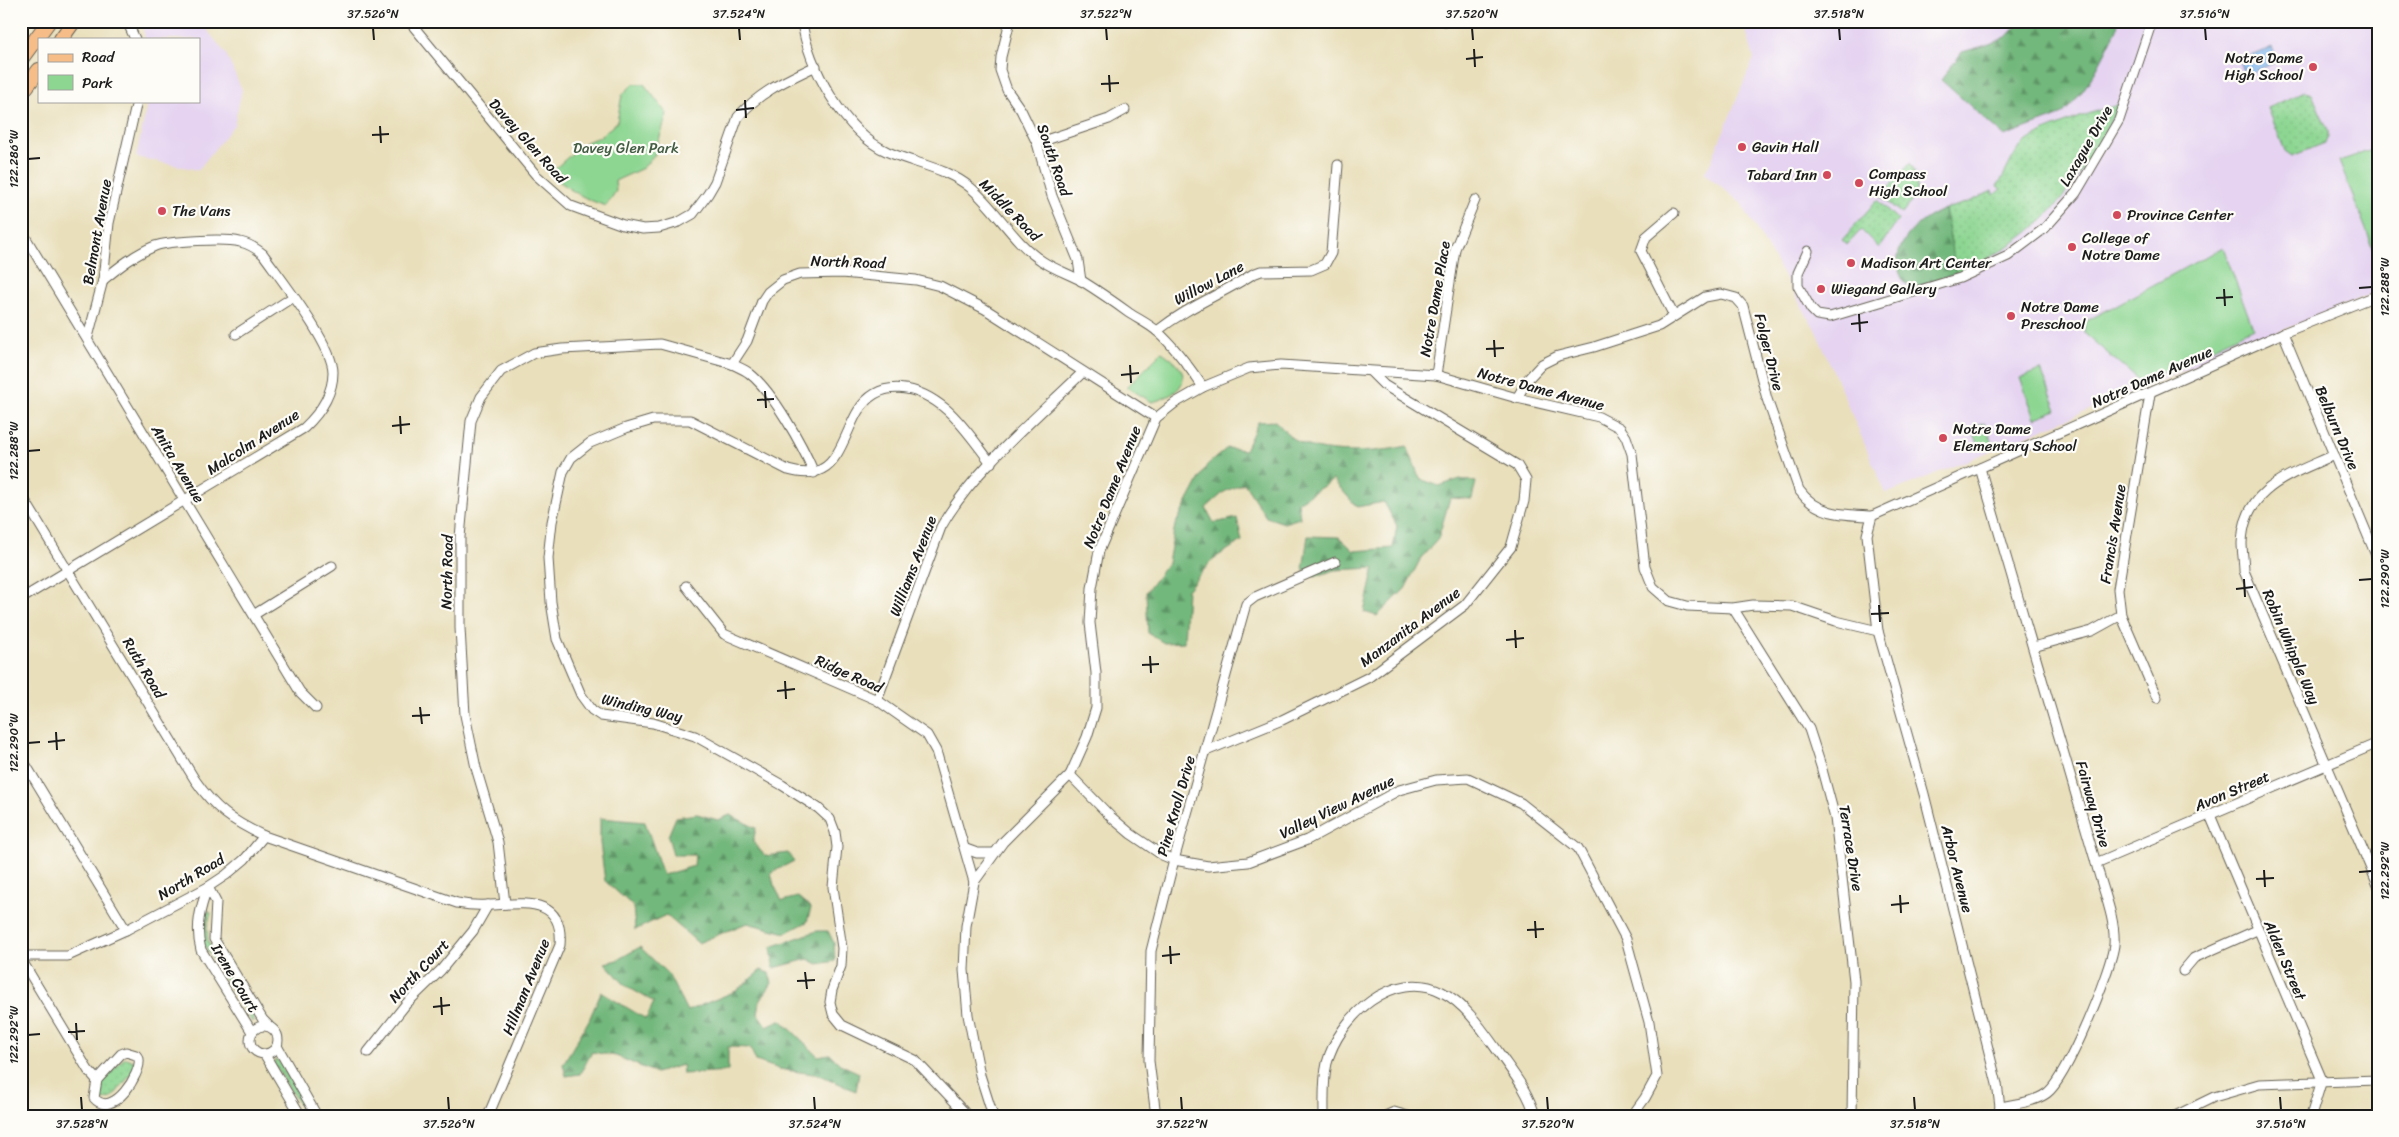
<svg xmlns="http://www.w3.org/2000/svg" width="2399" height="1137" viewBox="0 0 2399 1137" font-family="Sriracha,sans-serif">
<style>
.built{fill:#e5d3f1}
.grass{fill:url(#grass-dots);stroke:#547957}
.forest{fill:url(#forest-firs);stroke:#476a4c}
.park{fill:#8dd692;stroke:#547957}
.water{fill:#7bb3eb;stroke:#4c6884}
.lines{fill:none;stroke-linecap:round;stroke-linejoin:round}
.street-casing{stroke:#646054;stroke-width:11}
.primary-casing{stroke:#646054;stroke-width:16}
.street{stroke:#fff;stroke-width:9}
.primary{stroke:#f7bd88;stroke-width:14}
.ticks{fill:none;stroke:#1c1c1c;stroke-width:2}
.poi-dot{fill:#d1495b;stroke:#fdfcf7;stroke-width:2}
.labels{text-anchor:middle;stroke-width:4.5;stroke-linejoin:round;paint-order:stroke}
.poi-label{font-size:15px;fill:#1c1c1c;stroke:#fdfcf7;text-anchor:start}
.street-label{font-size:15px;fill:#1c1c1c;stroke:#fdfcf7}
.park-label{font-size:15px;fill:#445d45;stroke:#fdfcf7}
.neatline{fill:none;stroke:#1c1c1c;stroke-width:2}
.ticks-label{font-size:12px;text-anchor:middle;fill:#1c1c1c}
</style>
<defs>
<pattern id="grass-dots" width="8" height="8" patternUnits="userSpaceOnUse" patternTransform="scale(1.25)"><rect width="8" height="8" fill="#8dd692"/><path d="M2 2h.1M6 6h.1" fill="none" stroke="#79b77d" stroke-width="1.8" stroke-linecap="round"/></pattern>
<pattern id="forest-firs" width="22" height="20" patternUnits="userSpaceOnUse" patternTransform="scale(1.25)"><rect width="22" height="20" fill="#72b77c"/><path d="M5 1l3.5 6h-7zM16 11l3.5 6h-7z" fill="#5d9465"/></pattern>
</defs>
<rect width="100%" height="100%" fill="#fdfcf7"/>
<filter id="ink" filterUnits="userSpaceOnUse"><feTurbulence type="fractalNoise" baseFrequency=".02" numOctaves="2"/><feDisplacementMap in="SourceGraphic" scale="10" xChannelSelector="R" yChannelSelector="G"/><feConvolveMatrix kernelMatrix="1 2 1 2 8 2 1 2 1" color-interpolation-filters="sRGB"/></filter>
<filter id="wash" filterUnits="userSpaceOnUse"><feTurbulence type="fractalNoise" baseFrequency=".0096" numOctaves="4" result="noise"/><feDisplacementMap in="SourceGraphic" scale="20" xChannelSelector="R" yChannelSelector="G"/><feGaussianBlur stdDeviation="1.12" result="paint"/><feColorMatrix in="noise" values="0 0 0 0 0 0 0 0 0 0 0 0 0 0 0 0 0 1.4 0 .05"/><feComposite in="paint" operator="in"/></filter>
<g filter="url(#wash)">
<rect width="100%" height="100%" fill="#e9dfbb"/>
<g class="built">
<path d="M148,21h52l26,33 16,36 -8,35 -36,45 -62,-13 12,-56h51v-62h-54l-2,-10z"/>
<path d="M1743,21h635v270l-492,203 -71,-165 -74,-126 -37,-30 6,-9 44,-106z"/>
</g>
<g class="grass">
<path d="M2305,91l7,3 16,37v6l-3,6 -33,13 -7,-5 -17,-43z"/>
<path d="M2117,104l1,3c-45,83 -71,129 -162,166l-11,-64 24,-7 23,-11 2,4 7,-6 -4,-3c9,-12 14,-29 24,-40 16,-16 74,-34 96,-42z"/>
<path d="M1910,163c13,21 6,34 -8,51l-21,-17z"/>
<path d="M1877,200l21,20 -19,28 -18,-18 -14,15 -5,-5z"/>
<path d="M209,911l2,2 -4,13 1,16 46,77 -2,3 -50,-80v-16l4,-14z"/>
<path d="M127,1058l7,3 1,8 -23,29 -8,2 -6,-4 1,-9 23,-27z"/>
<path d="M276,1059l2,1 34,56h-6l-32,-53z"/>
</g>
<g class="forest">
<path d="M2021,21h97l-1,8c-16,31 -29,62 -56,86l-57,21 -63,-56 21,-28 25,-7 19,-8z"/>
<path d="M1945,209l11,64 -44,15c-6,-3 -10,-8 -12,-15 -11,-29 21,-55 45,-64z"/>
<path d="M1275,421c6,5 11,12 17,17 27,19 84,15 115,8l13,33 19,7 21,-7 16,3 -4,17 -22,-1 -12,41 -17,19 -16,31 -28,27 -13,-4 10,-44 -40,2 -19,7 -12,-8 5,-33 31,1 15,14 39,-3 4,-22 -13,-24 -27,5 -24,-27 -35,22 2,16 -16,5 -18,-6 -22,-34 -20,9 -18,16 8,15 23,-5 5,23 -29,18 -26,31 -3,52 -20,1 -16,-10 -2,-41 22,-29 7,-38 32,-60 20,-17 18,2 13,-28z"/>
<path d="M697,814l21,6 12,-5 26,13 -3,14 12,14 23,-3 6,8 -23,12 3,12 8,16 16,-4 13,11 -4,14 -21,11 -39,-10 -49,20 -32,-28 -31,15 -2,-24 -28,-25 -5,-38v-25l45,4 18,53 31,-9 1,-11h-22l-5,-19 8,-19z"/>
<path d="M817,931h11l6,12 1,18 -17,3 -10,-5 -34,9 -3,-21z"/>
<path d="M640,947l28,27 19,37 49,-20 25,-21 8,3 3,10 -12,18 -2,13 9,13 14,-7 37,36 12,-2 10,10 19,9 -3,18 -36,-16 -41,-6 -23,-8 -6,-13 -22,-1v24l-45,3 -1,-9 -26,8 -40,-17 -24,-4 -12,22 -14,2 -3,-12 26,-44 12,-28 45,27 8,-17 -28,-16 -21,-23 12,-3z"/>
</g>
<g class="park">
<path d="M633,84h11l23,30 -13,42 -11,12 -28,13 1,10 -10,15c-22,-7 -39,-17 -56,-33l34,-30 17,-7 16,-14 5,-27z"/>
<path d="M2378,148v112l-39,-99z"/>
<path d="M2223,247l30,81 -112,54 -57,-49 1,-11z"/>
<path d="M1162,352c7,5 17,12 20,20 6,17 -17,27 -30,30l-25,-15z"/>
<path d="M2041,370l16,40 -22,8 -15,-40z"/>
<path d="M1984,423l9,20 -13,5 -8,-19z"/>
</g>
<path class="water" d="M2272,47l6,14 -33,15 -6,-15z"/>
</g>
<g filter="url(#ink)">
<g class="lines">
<defs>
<g id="street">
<path d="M127,21l8,18"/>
<path d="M409,21l127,154 35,31 52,19 20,4 16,-1 20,-6 14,-8 15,-20 7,-12 23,-65c21,-25 49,-37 78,-51"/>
<path d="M802,21c5,45 43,112 86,131 28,12 59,16 83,36 26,22 42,54 71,73 12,8 27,13 40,20 16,10 32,21 47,32 9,6 20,11 29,19 17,15 32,36 45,55"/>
<path d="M1010,21l-9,36 -1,13 7,20 14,20 16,33 15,53 26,64 3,21"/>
<path d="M1445,21h2"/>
<path d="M1037,143l72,-24 16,-9"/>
<path d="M1674,213l-28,24 -5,14 33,65"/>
<path d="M21,230l279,462 16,16"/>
<path d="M1808,251l-10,22v13l13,23 6,6 13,2 130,-39 48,-22 37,-28 31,-35 43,-73 33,-99"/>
<path d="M1157,331c32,-25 63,-36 96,-57l8,-3 50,-1 14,-6 6,-11 7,-88"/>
<path d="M2283,333l95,227"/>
<path d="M236,334l57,-37"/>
<path d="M88,337l15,-57 6,-57 28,-122"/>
<path d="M732,364c6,3 12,5 17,9 23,17 54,73 65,100"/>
<path d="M1436,375l19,-126 20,-49"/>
<path d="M2150,394l-32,195 3,26 36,83"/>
<path d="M1517,398l11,-19 14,-15 16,-8 36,-9 65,-21 46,-29 16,-3 15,4 7,8 24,93 32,91c18,25 44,25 73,26"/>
<path d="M2334,455c-43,20 -90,32 -92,88 0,9 2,19 2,28l134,314"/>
<path d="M1980,468l116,395c6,25 20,55 18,82 -3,25 -47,133 -67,148 -12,9 -32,11 -47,14"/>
<path d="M21,494l174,286c20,29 37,41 69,56"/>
<path d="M686,586l38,48 153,66 50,35 9,16 38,131"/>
<path d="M21,599l283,-171c16,-15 29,-33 29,-56 0,-27 -53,-94 -70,-118 -7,-6 -14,-10 -23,-12 -14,-4 -72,-1 -85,4 -20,8 -36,21 -52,34"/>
<path d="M1733,608l76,121 12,37 14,52 19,163 -2,135"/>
<path d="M255,614l77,-48"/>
<path d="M2033,647l59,-16 29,-16"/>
<path d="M877,700l64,-173c32,-57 95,-109 142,-155"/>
<path d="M1206,751l76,-31 87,-43 96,-72 46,-58 13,-46 2,-21 -9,-15 -133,-80 -13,-13"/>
<path d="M21,757l105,173"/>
<path d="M1070,775l41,42 20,17 31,21 12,5 34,6 40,-4 59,-22 92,-50 37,-10 32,-2 53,25 57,45 48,91 23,83 8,54 -12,22 -13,18"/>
<path d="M2210,815l112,265 -11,36"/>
<path d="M966,849l11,4h16"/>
<path d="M2096,863l282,-120"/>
<path d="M505,904l-7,-62 -22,-74 -11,-53 -5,-87v-91l11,-116 10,-24 20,-26 33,-18 28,-4 98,-5 72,20 15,-23 15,-40 6,-9 15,-12 17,-6 42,-1 74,7 24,6 45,23 171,109"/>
<path d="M21,956h47l58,-26 82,-43 18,-12 19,-16 19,-23 193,67c10,2 20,3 31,2 34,-1 76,-10 72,40l-72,171"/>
<path d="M21,959l67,111 9,10"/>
<path d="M2183,971l11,-13 63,-28"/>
<circle cx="264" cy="1040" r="14"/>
<path d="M252,1032l-51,-82c-6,-23 -1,-42 7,-63l8,15 -2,37 49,81 6,6"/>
<path d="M277,1046l40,70"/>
<path d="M126,1052l10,3 3,4c3,13 -26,61 -45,39l3,-18 24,-26z"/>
<path d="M368,1052l38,-48 35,-34 32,-39 15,-26"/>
<path d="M265,1055l36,61"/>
<path d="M968,1116l-53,-56 -73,-35 -9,-11 -3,-12 2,-12 9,-24 1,-18 -9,-61 4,-40 -2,-15 -5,-13 -12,-11 -36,-23 -87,-49 -42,-13 -52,-7 -9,-6 -11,-15 -24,-56 -6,-37 -3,-44 4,-36 11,-50 8,-14 19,-15 36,-15 27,-8h37l98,50c11,3 23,5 34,-1 18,-9 25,-40 36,-58 22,-35 61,-25 89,-1 17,15 30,35 44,53"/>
<path d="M993,1116l-13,-41 -12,-60 -4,-45 2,-44 8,-44 29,-40 67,-67 17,-38 9,-29v-35l-6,-50 2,-35 7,-37 57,-133 19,-15 28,-16 46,-19 32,-3 155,10 81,23 82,19 21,11 6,9 6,17 13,113 8,20 16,14 18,5 46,2 20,-3 39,1 44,15 42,10"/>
<path d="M1156,1116l-7,-55 2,-110 23,-91 72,-256 9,-7 80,-35"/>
<path d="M1324,1116c0,-18 -1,-36 3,-53 12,-46 67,-96 115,-71 24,12 42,40 57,61 14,20 30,39 36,63"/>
<path d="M1385,1116l9,-4 14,4"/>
<path d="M1998,1116l2,-9 -3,-23 -73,-290 -46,-163 -11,-96 5,-19 411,-183 95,-38"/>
<path d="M2175,1116l39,-19 45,-13 119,-4"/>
</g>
<g id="primary">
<path d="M61,39l13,-18"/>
<path d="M21,59l28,-38"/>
<path d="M21,94l18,-24"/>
</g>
</defs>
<use href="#street" class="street-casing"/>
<use href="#primary" class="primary-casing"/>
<use href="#street" class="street"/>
<use href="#primary" class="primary"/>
</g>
</g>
<path class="ticks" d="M373,28l1,12M739,28l1,12M1106,28l1,12M1472,28l1,12M1839,28l1,12M2205,28l1,12M1474,49l1,18M1466,59l17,-2M1109,75l1,17M1101,84l18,-1M745,100l1,18M736,110l18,-2M380,126l1,17M372,135l17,-1M28,159l12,-1M2359,288l13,-1M2224,289l1,17M2216,298l17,-1M1859,314l1,18M1851,324l17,-2M1494,340l1,17M1486,349l18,-1M1130,365l1,18M1121,375l18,-2M765,391l1,17M757,400l17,-1M400,416l1,18M392,426l18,-2M28,451l12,-1M2244,579l1,18M2359,580l13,-1M2236,589l17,-2M1879,605l1,17M1871,614l18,-1M1515,630l1,18M1506,640l18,-2M1150,656l1,17M1142,665l17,-1M785,681l1,18M777,691l18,-2M420,707l2,17M412,716l18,-1M56,732l1,18M48,742l17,-2M28,743l12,-1M2264,870l1,17M2359,872l13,-1M2256,879l18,-1M1900,895l1,18M1891,905l18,-2M1535,921l1,17M1527,930l17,-1M1170,946l1,18M1162,956l18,-2M805,972l2,17M797,981l18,-1M441,997l1,18M433,1007l17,-2M76,1023l1,17M68,1032l17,-1M28,1035l12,-1M81,1097l1,13M448,1097l1,13M814,1097l1,13M1181,1097l1,13M1547,1097l1,13M1914,1097l1,13M2280,1097l1,13"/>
<g class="poi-dot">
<circle cx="2313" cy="67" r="5"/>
<circle cx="1742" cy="147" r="5"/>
<circle cx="1827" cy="175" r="5"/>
<circle cx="1859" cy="183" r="5"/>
<circle cx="162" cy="211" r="5"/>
<circle cx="2117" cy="215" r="5"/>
<circle cx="2072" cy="247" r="5"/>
<circle cx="1851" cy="263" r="5"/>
<circle cx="1821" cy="289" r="5"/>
<circle cx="2011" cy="316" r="5"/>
<circle cx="1943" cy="438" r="5"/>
</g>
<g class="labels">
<g class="poi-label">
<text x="2303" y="63" text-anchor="end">Notre Dame<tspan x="2303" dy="17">High School</tspan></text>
<text x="1752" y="152">Gavin Hall</text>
<text x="1869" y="179">Compass<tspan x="1869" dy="17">High School</tspan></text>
<text x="1817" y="180" text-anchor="end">Tabard Inn</text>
<text x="172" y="216">The Vans</text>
<text x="2127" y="220">Province Center</text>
<text x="2082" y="243">College of<tspan x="2082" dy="17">Notre Dame</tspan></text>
<text x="1861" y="268">Madison Art Center</text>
<text x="1831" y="294">Wiegand Gallery</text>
<text x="2021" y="312">Notre Dame<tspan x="2021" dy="17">Preschool</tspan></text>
<text x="1953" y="434">Notre Dame<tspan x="1953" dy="17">Elementary School</tspan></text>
</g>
<g class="street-label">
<text transform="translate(528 141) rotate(48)" y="5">Davey Glen Road</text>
<text transform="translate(2086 146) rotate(-60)" y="5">Laxague Drive</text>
<text transform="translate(1054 160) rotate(71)" y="5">South Road</text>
<text transform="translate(1010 210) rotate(46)" y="5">Middle Road</text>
<text transform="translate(97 232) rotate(-80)" y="5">Belmont Avenue</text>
<text transform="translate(848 262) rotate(2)" y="5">North Road</text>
<text transform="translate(1209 283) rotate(-28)" y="5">Willow Lane</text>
<text transform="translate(1435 299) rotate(-80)" y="5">Notre Dame Place</text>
<text transform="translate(1769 352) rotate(76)" y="5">Folger Drive</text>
<text transform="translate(2152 377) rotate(-24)" y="5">Notre Dame Avenue</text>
<text transform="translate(1541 389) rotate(15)" y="5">Notre Dame Avenue</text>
<text transform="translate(2337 428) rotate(67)" y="5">Belburn Drive</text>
<text transform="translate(253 442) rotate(-33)" y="5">Malcolm Avenue</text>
<text transform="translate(178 464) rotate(59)" y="5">Anita Avenue</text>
<text transform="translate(1112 487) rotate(-68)" y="5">Notre Dame Avenue</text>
<text transform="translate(2113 534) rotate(-81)" y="5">Francis Avenue</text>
<text transform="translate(913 566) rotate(-69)" y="5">Williams Avenue</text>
<text transform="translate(447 572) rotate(-89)" y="5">North Road</text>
<text transform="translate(1410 627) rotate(-37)" y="5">Manzanita Avenue</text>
<text transform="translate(2291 647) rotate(67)" y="5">Robin Whipple Way</text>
<text transform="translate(144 668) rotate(59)" y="5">Ruth Road</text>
<text transform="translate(849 674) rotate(24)" y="5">Ridge Road</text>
<text transform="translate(642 708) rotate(13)" y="5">Winding Way</text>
<text transform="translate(2232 791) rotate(-23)" y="5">Avon Street</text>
<text transform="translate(2093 804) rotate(74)" y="5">Fairway Drive</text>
<text transform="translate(1176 806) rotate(-74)" y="5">Pine Knoll Drive</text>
<text transform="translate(1337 807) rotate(-26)" y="5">Valley View Avenue</text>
<text transform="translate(1851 848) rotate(81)" y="5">Terrace Drive</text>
<text transform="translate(1957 869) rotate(76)" y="5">Arbor Avenue</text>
<text transform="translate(191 877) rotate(-31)" y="5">North Road</text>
<text transform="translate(2285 960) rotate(67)" y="5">Alden Street</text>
<text transform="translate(419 971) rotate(-47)" y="5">North Court</text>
<text transform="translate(235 978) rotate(59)" y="5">Irene Court</text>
<text transform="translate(526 987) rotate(-68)" y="5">Hillman Avenue</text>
</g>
<g class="park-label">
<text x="626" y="153">Davey Glen Park</text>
</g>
</g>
<rect width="2399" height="1137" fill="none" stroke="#fdfcf7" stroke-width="55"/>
<rect x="38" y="38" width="162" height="65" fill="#fdfcf7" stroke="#a3a29f"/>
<rect x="48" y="54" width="25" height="8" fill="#f7bd88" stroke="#a3a29f"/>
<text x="82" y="62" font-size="15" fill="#1c1c1c">Road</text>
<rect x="48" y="75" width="25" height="15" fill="#8dd692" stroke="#a3a29f"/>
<text x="82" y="88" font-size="15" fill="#1c1c1c">Park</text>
<rect x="28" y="28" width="2344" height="1082" class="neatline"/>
<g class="ticks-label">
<text x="373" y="18">37.526°N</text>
<text x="739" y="18">37.524°N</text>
<text x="1106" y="18">37.522°N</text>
<text x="1472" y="18">37.520°N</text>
<text x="1839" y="18">37.518°N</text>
<text x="2205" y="18">37.516°N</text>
<text transform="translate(14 159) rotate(-90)" y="4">122.286°W</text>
<text transform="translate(2385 287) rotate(-90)" y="4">122.288°W</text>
<text transform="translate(14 451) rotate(-90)" y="4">122.288°W</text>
<text transform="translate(2385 579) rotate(-90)" y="4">122.290°W</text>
<text transform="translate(14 743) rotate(-90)" y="4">122.290°W</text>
<text transform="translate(2385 871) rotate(-90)" y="4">122.292°W</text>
<text transform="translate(14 1035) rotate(-90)" y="4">122.292°W</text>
<text x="82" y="1128">37.528°N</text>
<text x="449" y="1128">37.526°N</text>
<text x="815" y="1128">37.524°N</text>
<text x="1182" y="1128">37.522°N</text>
<text x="1548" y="1128">37.520°N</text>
<text x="1915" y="1128">37.518°N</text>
<text x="2281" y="1128">37.516°N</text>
</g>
</svg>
